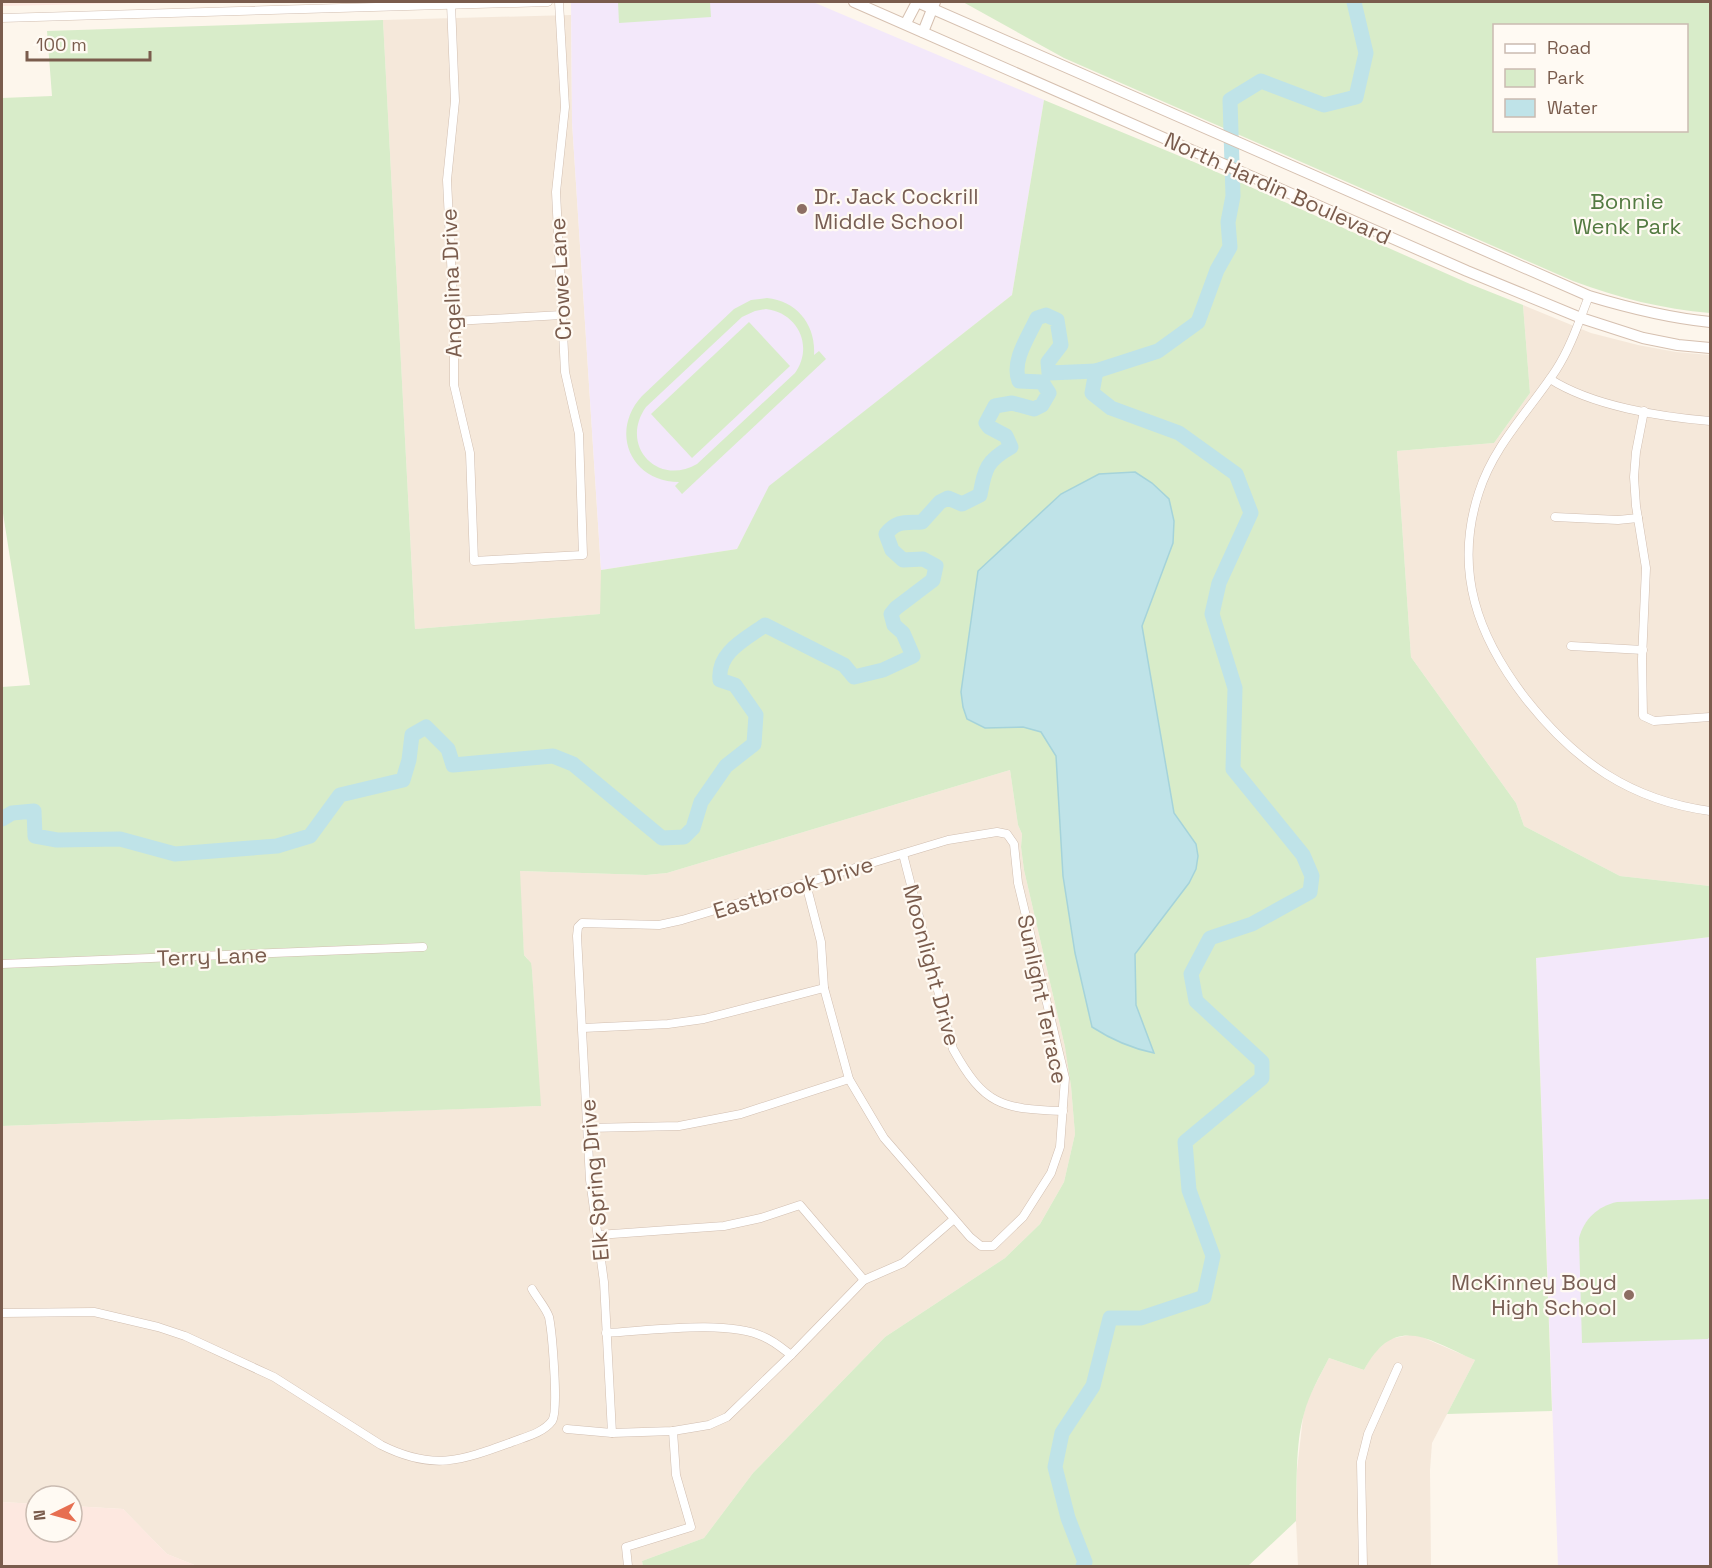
<svg xmlns="http://www.w3.org/2000/svg" width="1712" height="1568" viewBox="0 0 1712 1568" font-family="'Space Grotesk',sans-serif">
<style>
.residential{fill:#f5e8da}
.commercial{fill:#fde8e0}
.education{fill:#f3e8fa}
.green{fill:#d8ecc9;fill-rule:evenodd}
.water{fill:#bfe3e8;stroke:#a5d3da;stroke-width:1.5}
.lines{fill:none;stroke-linecap:round;stroke-linejoin:round}
.river{stroke:#bfe3e8;stroke-width:15}
.street-casing{stroke:#d1beb0;stroke-width:9}
.secondary-casing{stroke:#d6c0b0;stroke-width:12}
.street{stroke:#fff;stroke-width:8}
.secondary{stroke:#fff;stroke-width:10}
.education-dot{fill:#8d6e63;stroke:#fffaf3;stroke-width:2}
.labels{text-anchor:middle;stroke-width:4.5;stroke-linejoin:round;paint-order:stroke}
.street-label{font-size:22px;fill:#7a5c4d;stroke:#fffaf3}
.education-label{font-size:22px;fill:#785e54;stroke:#fffaf3;text-anchor:start}
.park-label{font-size:22px;fill:#537a41;stroke:#fffaf3}
</style>
<rect width="100%" height="100%" fill="#fdf6ec"/>
<g class="residential">
<path d="M571,15l1,107 29,448v44l-186,15 -32,-609z"/>
<path d="M1523,305l68,28 47,12 38,7 34,3v531l-90,-10 -96,-50 -8,-23 -105,-146 -14,-206 97,-8 36,-50z"/>
<path d="M1010,770l8,55 4,9 -1,13 3,23 44,190 3,26 4,48 -11,48 -24,42 -35,34 -120,79 -132,136 -49,65 -62,23 1,5h-446l-30,-12 -44,-45 -51,-3v-10h-36v8l-34,-2v-376l538,-20 -8,-136 -5,-12 -3,-3 -5,-84 127,4 21,-2z"/>
<path d="M1415,1334l60,26 -43,83 -2,27 1,96h-133l-2,-45 1,-51 6,-53 5,-18 21,-41 35,12 8,-15 17,-16z"/>
</g>
<g class="commercial">
<path d="M2,2h181l-181,4z"/>
<path d="M2,1502l34,2v28h36v-26l51,3 44,45 30,12h-195z"/>
</g>
<g class="education">
<path d="M571,2h242l231,98 -32,195 -242,191 -33,63 -136,21 -29,-448z"/>
<path d="M1710,937v629h-152l-22,-608z"/>
</g>
<g class="green">
<path d="M618,2h92l1,15 -92,6z"/>
<path d="M963,2h747v311c-47,-4 -92,-15 -137,-32l-509,-223zM1494,26h192v104h-192z"/>
<path d="M383,20l32,609 185,-15 1,-44 136,-21 32,-63 243,-191 32,-195 150,62 276,122 53,21 7,88 -36,50 -97,8 14,206 105,146 8,23 96,50 90,10v51l-174,21 16,453 -105,3 28,-54c-46,-20 -80,-48 -111,10l-35,-12c-9,18 -20,36 -25,56 -9,29 -7,76 -8,107l-48,45h-605l-1,-5 62,-23 49,-65 132,-136 120,-79 35,-34 24,-42 11,-48 -4,-48 -6,-39 -41,-177 -3,-23 1,-13 -4,-9 -8,-55 -343,103 -21,2 -126,-4 4,84 7,8 1,7 9,136 -539,20v-439l28,-2 -28,-178v-409l50,-2 -5,-65z"/>
<path d="M767,298c30,3 49,27 47,57l5,-4 7,8 -144,135 -7,-8 4,-4c-48,0 -70,-50 -37,-86l92,-87 17,-9zM766,309c32,4 48,37 29,64l-98,91c-40,23 -78,-19 -51,-57l96,-90 13,-6z"/>
<path d="M749,322l41,44 -98,92 -41,-44z"/>
<path d="M1710,1199v137l-2,3 -126,4 -3,-105c5,-19 19,-32 38,-36z"/>
</g>
<path class="water" d="M1135,472l17,11 17,16 5,22 -1,22 -31,83 32,187 22,31 2,12 -2,13 -7,14 -54,71 1,51 18,48c-24,-5 -42,-13 -62,-26l-17,-74 -12,-77 -7,-120 -15,-24 -18,-5 -38,1 -18,-9 -4,-12 -2,-15 17,-121 83,-77 38,-20z"/>
<g class="lines">
<g class="river">
<path d="M2,819l10,-6 22,-2 1,25 22,4 63,-1 55,15 102,-8 33,-10 30,-41 63,-15 6,-20 3,-25 14,-8 22,22 5,16 100,-9 20,8 89,74 22,-1 9,-9 8,-26 25,-36 28,-22 2,-29 -21,-30 -15,-5c-3,-28 26,-41 45,-55l79,40 10,12 29,-7 30,-14 -10,-23 -9,-8 -3,-11 5,-6 37,-28 3,-14 -13,-7 -20,1 -11,-10 -6,-16c11,-14 19,-11 36,-12l18,-20 8,-4 14,6 18,-9c5,-26 6,-34 31,-48l-5,-11 -17,-9 -3,-4 9,-17 17,-3 22,6 8,-4 7,-12 -7,-11 -23,-1c-8,-20 10,-45 18,-63l9,-3 11,5 4,25 -13,17 1,11 47,-2"/>
<path d="M1083,1566l2,-4 -17,-44 -13,-51 7,-34 31,-47 17,-68h31l63,-21 9,-41 -24,-66 -4,-48 77,-64v-16l-66,-61 -5,-27 19,-36 42,-14 58,-32 2,-16 -9,-21 -70,-86 2,-81 -23,-74 7,-31 32,-70 -15,-39 -57,-41 -68,-25 -19,-15 4,-22 62,-20 40,-29 19,-52 13,-23 -2,-25 5,-26 -3,-96 31,-19 63,24 32,-8 10,-44 -12,-51"/>
</g>
<defs>
<g id="street">
<path d="M451,4l4,97 -8,79 7,141v64l16,68 4,108 109,-6 -4,-121 -14,-62 -9,-180 9,-85 -6,-105"/>
<path d="M2,18l546,-16"/>
<path d="M1589,296c-10,25 -18,51 -33,74 -27,41 -62,75 -77,122 -26,79 -1,145 47,207 50,63 104,101 184,112"/>
<path d="M454,321l108,-6"/>
<path d="M1550,379c42,27 111,38 160,42"/>
<path d="M1644,411l-8,41 -2,25 2,29 10,62 -4,91 1,57 11,5 56,-4"/>
<path d="M1555,517l63,3 20,-2"/>
<path d="M1571,646l72,4"/>
<path d="M903,854l50,195c31,56 48,60 110,62"/>
<path d="M2,964l421,-17"/>
<path d="M583,1028l85,-4 36,-5 120,-31"/>
<path d="M588,1128l91,-2 62,-12 108,-35"/>
<path d="M598,1235l126,-9 37,-8 39,-13 64,75"/>
<path d="M2,1313l92,-1 64,15 27,9 89,41 107,68c52,26 79,16 131,-3 13,-5 31,-9 40,-21 7,-10 0,-89 -3,-104 -3,-9 -12,-19 -17,-28"/>
<path d="M606,1333c41,-2 122,-14 158,4 10,4 19,12 27,18"/>
<path d="M567,1429l45,4 61,-2 36,-6 18,-8 64,-62 73,-75 39,-17 51,-44"/>
<path d="M612,1433l-8,-151 -14,-102 -13,-244 1,-9 4,-4 77,2 23,-5 266,-80 49,-8 10,2 7,10 4,39 47,195 -5,69 -9,26 -28,44 -30,29h-12l-11,-9 -86,-99 -35,-59 -25,-91 -3,-46 -15,-58"/>
<path d="M628,1566l-2,-19 65,-20 -15,-52 -3,-44"/>
<path d="M1363,1566l-2,-104 7,-28 30,-67"/>
</g>
<g id="secondary">
<path d="M854,2l613,269 114,47 62,20 35,7 32,3"/>
<path d="M917,2l672,294c40,12 80,22 121,26"/>
<path d="M906,23l11,-21"/>
<path d="M923,32l12,-30"/>
</g>
</defs>
<use href="#street" class="street-casing"/>
<use href="#secondary" class="secondary-casing"/>
<use href="#street" class="street"/>
<use href="#secondary" class="secondary"/>
</g>
<g class="education-dot">
<circle cx="802" cy="209" r="6"/>
<circle cx="1629" cy="1295" r="6"/>
</g>
<g class="labels">
<g class="street-label">
<text transform="translate(1278 188) rotate(24)" y="8">North Hardin Boulevard</text>
<text transform="translate(560 279) rotate(-93)" y="8">Crowe Lane</text>
<text transform="translate(451 283) rotate(-92)" y="8">Angelina Drive</text>
<text transform="translate(793 887) rotate(-17)" y="8">Eastbrook Drive</text>
<text transform="translate(212 956) rotate(-2)" y="8">Terry Lane</text>
<text transform="translate(932 965) rotate(75)" y="8">Moonlight Drive</text>
<text transform="translate(1043 999) rotate(78)" y="8">Sunlight Terrace</text>
<text transform="translate(594 1180) rotate(-95)" y="8">Elk Spring Drive</text>
</g>
<g class="education-label">
<text x="814" y="204">Dr. Jack Cockrill<tspan x="814" dy="25">Middle School</tspan></text>
<text x="1617" y="1290" text-anchor="end">McKinney Boyd<tspan x="1617" dy="25">High School</tspan></text>
</g>
<g class="park-label">
<text x="1627" y="209">Bonnie<tspan x="1627" dy="25">Wenk Park</tspan></text>
</g>
</g>
<rect width="1712" height="1568" fill="none" stroke="#7a5c4d" stroke-width="6"/>
<rect x="1493" y="24" width="195" height="108" fill="#fffaf3" stroke="#cabbb1" stroke-width="1.5"/>
<rect x="1505" y="44" width="30" height="9" fill="#ffffff" stroke="#cabbb1" stroke-width="1.5"/>
<text x="1547" y="54" font-size="18" fill="#7a5c4d">Road</text>
<rect x="1505" y="69" width="30" height="18" fill="#d8ecc9" stroke="#cabbb1" stroke-width="1.5"/>
<text x="1547" y="84" font-size="18" fill="#7a5c4d">Park</text>
<rect x="1505" y="99" width="30" height="18" fill="#bfe3e8" stroke="#cabbb1" stroke-width="1.5"/>
<text x="1547" y="114" font-size="18" fill="#7a5c4d">Water</text>
<g transform="translate(54 1514) rotate(265)"><circle r="28" fill="#fffaf3" stroke="#cabbb1" stroke-width="1.5"/>
<path d="M0-4.5L10 22L0 15L-10 22Z" fill="#e76f51"/>
<text y="-9" font-size="16" font-weight="bold" text-anchor="middle" fill="#7a5c4d">N</text>
</g>
<path d="M27 51v9h123v-9" fill="none" stroke="#7a5c4d" stroke-width="3"/>
<text x="36" y="51" font-size="18" fill="#7a5c4d" stroke="#fffaf3" stroke-width="4.5" paint-order="stroke">100 m</text>
</svg>
